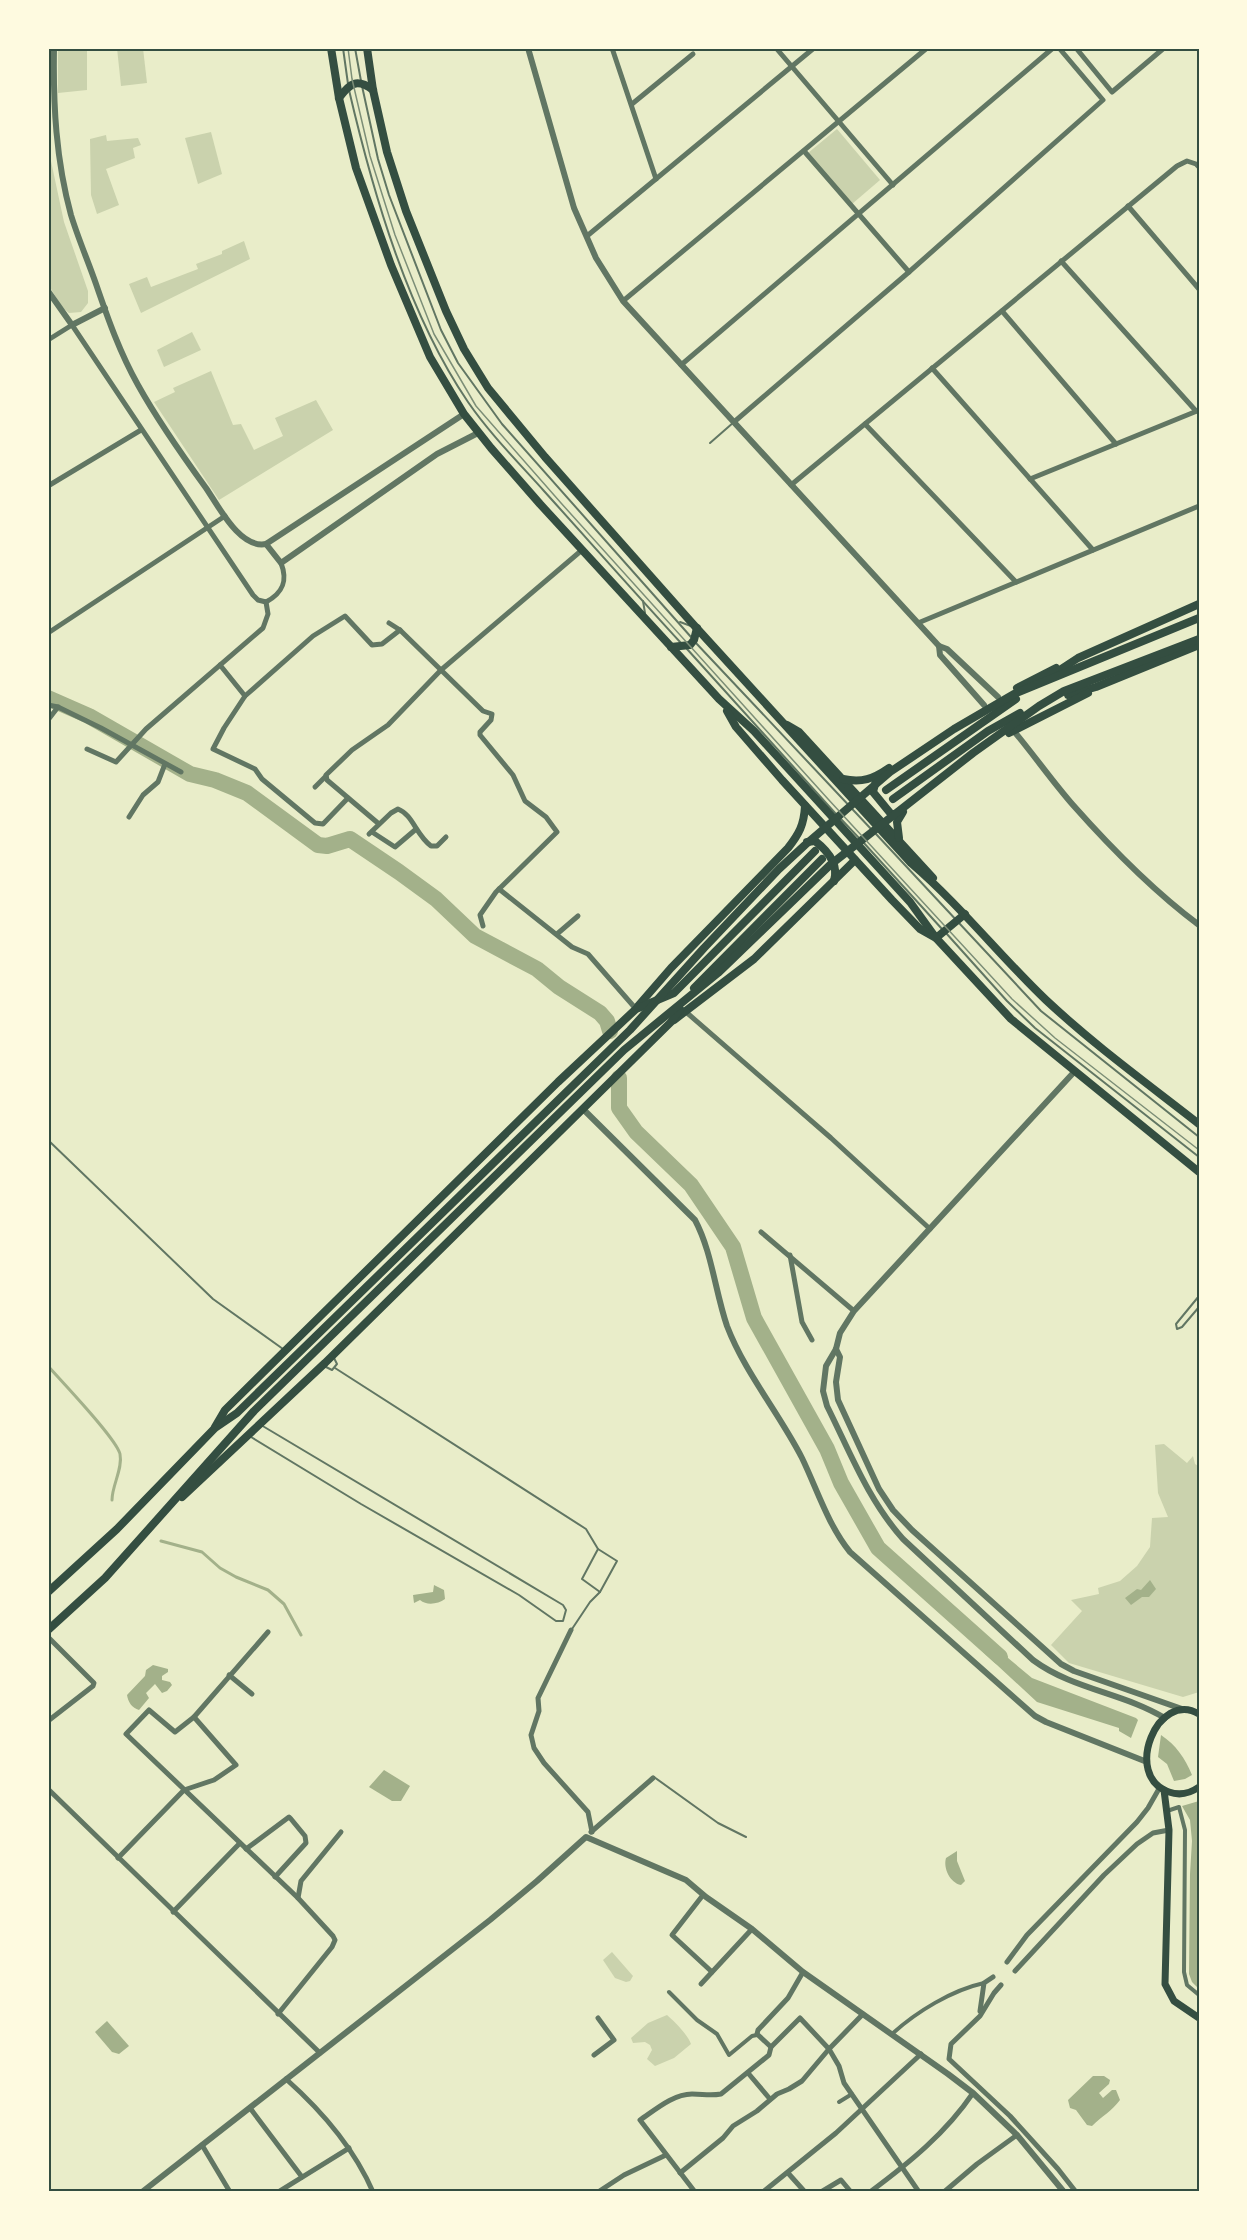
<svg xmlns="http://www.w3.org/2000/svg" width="1247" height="2240" viewBox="0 0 1247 2240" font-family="Jost,sans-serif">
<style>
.green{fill:#cad2ad}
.water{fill:#a3b18a}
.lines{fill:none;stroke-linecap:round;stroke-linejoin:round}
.stream{stroke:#a3b18a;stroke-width:3}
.river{stroke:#a3b18a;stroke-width:16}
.service{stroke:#617663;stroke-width:2}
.pedestrian{stroke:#617663;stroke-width:4}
.minor{stroke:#617663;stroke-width:5}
.tertiary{stroke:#617663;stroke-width:6}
.secondary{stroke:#344e41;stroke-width:7}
.primary{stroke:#344e41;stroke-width:8}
.tram{stroke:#7c8e77;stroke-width:1.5}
.neatline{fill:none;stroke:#344e41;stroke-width:2}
</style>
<rect width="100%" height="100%" fill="#e9edc9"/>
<g class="green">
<path d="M58,48h29v42l-29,3z"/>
<path d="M117,48h26l4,35 -26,3z"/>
<path d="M837,129l43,51 -28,24 -44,-51z"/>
<path d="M211,132l11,42 -24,10 -13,-46z"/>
<path d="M106,135l1,6 31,-3 3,7 -8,3 2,10 -29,11 13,36 -22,9 -6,-19 -1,-56z"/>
<path d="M48,147l16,75 24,69v12l-7,9 -12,1 -7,-6 -14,-23z"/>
<path d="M244,241l6,18 -109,54 -12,-29 18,-7 4,10 47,-18 -2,-5 26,-10v-3z"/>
<path d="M192,332l9,18 -37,17 -7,-17z"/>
<path d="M211,371l22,54 8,-1 13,26 29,-14 -8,-18 41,-18 17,30 -114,70 -65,-98 21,-10 -2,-4z"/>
<path d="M1164,1444l23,19 6,-7 2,8 3,2 1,-3v229l-16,5 -114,-34 -18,-18 31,-34 -11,-11 28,-6 -1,-6 22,-7 17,-15 13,-19 2,-29 16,-1 -10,-24 -3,-48z"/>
<path d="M612,1952l21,24 -3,5 -4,1 -11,-4 -12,-18z"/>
<path d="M667,2015c7,6 21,20 24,29l-17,14 -19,8 -8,-7 5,-9 -2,-5 -5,-3 -12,1 -2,-5 17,-15z"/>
</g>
<g class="water">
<path d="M1150,1580l6,9 -7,8h-7l-11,8 -6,-7 12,-9 4,1z"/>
<path d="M434,1585l10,5 1,9c-7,5 -18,7 -25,1l-6,3 -1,-8 20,-3z"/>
<path d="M984,1638l48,40 104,40 2,2 -7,18 -12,-7v-3l-82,-26 -54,-50z"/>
<path d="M153,1665l15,4v3l-6,4v4l8,2 2,3 -5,6 -5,2 -7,-9 -9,9 3,5 -10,12c-7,-2 -11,-8 -12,-15l18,-19 1,-6z"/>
<path d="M1161,1735c15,10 24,23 31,40l-7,4 -11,2 -7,-17 -9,-7z"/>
<path d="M384,1770l26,16 -9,15h-9l-23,-14z"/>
<path d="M1199,1801v188l-7,-7 -3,-8 1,-100 2,-33 -2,-21 -8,-14z"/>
<path d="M957,1851v10l8,20 -4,4c-11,-2 -18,-17 -15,-27z"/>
<path d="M107,2021l22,25 -10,8 -7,-2 -17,-20z"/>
<path d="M1093,2076h11l6,4 -1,4 -10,9 4,5 9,-8h4l4,10c-8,11 -18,16 -28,26l-5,-1 -11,-15 -6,-2 -2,-8z"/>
</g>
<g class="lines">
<g class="stream">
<path d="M48,1366c14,16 68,72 72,88 3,15 -8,31 -8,46"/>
<path d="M161,1541l41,11 18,16 16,9 32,13 16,14 17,31"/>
</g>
<g class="river">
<path d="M48,698l41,18 101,58 25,6 32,13 71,52 9,1 23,-7 49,33 37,27 39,37 62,33 22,18 41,26 7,8 3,10"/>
<path d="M619,1078v30l17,24 55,53 42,62 21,71 73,131 14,34 37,65 122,109"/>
</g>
<g class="service">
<path d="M343,48l5,36"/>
<path d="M355,48l6,33"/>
<path d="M362,86l16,73 11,36 52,135 17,33 44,61 189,213"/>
<path d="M349,90c24,103 59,224 119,312 22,32 50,60 76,89 46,51 91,102 137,152"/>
<path d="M710,443l24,-21"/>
<path d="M643,601l2,12"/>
<path d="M680,622l11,4"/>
<path d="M695,642l177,188"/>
<path d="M687,649l149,165"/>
<path d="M840,818l19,20"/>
<path d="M876,834l165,177 158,126"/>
<path d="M863,842l79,87"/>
<path d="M946,933l61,68 28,27 164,129"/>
<path d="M48,1140l165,159 70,50"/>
<path d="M1199,1296l-23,28 1,5 5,-2 17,-20"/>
<path d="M326,1367l6,3 5,-6 -3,-6"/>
<path d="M335,1368l251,161 12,20 -16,30 18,13"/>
<path d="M251,1437l110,67 158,91 37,26h7l3,-11 -3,-5 -302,-180"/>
<path d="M572,1629l18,-27 10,-10 17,-31 -19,-12"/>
<path d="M654,1777l64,46 28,14"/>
</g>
<g class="pedestrian">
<path d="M1167,1811l12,-4 6,23 -1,142 3,13 12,10"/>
<path d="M669,1992l28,28 20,14 12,21 23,-19 5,-1"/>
<path d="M892,2034c24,-22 60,-44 92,-51"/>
<path d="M839,2102l13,-8"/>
</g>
<g class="minor">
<path d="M612,48l44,131"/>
<path d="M776,48l117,137"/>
<path d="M1076,48l36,44 52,-44"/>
<path d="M632,104l61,-50"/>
<path d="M804,151l105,121"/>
<path d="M1128,206l71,83"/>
<path d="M587,236l227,-188"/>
<path d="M1061,261l135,150"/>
<path d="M623,301l304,-253"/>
<path d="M1002,311l114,133"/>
<path d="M48,340l24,-15 181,270 5,5 8,2"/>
<path d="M681,365l372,-317"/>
<path d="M932,368l161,182"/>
<path d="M734,422l175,-150 194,-172 -44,-52"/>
<path d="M865,424l151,158"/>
<path d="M1030,479l167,-68"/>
<path d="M791,485l386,-319 10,-5 9,3 3,3"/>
<path d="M48,486l93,-56"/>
<path d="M266,602c17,-9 22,-21 15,-39"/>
<path d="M389,623l11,7 83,81 9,3 -1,6 -11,12v3l33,40 12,26 21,16 11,15 -61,60 -16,23 3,11"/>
<path d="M918,623l281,-117"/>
<path d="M48,633l177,-117"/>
<path d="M220,665l25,31"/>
<path d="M48,705l10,2"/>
<path d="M48,720l10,-13 43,21 80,44"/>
<path d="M87,749l29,13 30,-33 117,-101 5,-14 -2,-12"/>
<path d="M315,787l11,-11"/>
<path d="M348,798l-25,26 -8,-1 -53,-44 -7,-10 -42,-20 11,-21 21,-32 68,-60 32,-20 27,29 10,-1 18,-14"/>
<path d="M129,817l14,-22 15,-13 7,-18"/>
<path d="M379,824l-52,-44 -1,-5 26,-25 36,-25 53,-55 141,-120"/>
<path d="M372,832l23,15 20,-17"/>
<path d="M369,834l22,-21 7,-4c15,6 18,26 33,37h6l9,-9"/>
<path d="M499,889l73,58 16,7 48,55"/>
<path d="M557,934l21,-18"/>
<path d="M686,1012l145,126 99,91"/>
<path d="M761,1232l93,79"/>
<path d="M790,1255l12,67 10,18"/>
<path d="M571,1630l-33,68 1,13 -8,24 3,13 10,15 44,49 4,20"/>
<path d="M268,1632l-74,85 -19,15 -26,-22 -23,24 172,164 35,38 2,4 -3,7 -54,67"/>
<path d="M48,1637l46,46 -1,3 -45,35"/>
<path d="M229,1675l23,19"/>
<path d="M48,1789l272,264"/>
<path d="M591,1832l62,-54"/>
<path d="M246,1849l43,-32 2,2 14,17 1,7 -31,34"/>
<path d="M118,1858l66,-68 30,-10 22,-15 -42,-48"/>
<path d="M703,1895l-31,40 40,37"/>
<path d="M298,1898l3,-17 40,-49"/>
<path d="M173,1912l67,-69"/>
<path d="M1007,1962l20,-27 110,-113 11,-14 12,-21"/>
<path d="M1015,1971l89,-96 33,-31 16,-11 16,-3"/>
<path d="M701,1984l51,-55"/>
<path d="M1001,1985l-7,8 -14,23 -29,28 -2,15 61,57 48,53 18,23"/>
<path d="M980,2011l4,-28 9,-6"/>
<path d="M771,2047l-14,-13 1,-4 30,-32 15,-26"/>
<path d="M594,2055l20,-15 -16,-22"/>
<path d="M748,2073l22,26"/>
<path d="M286,2079c36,32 68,69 87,113"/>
<path d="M250,2108l52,69"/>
<path d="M202,2145l28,47"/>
<path d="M680,2173l43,-35 10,-12 24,-15 20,-17 12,-5 13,-8 27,-32 34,-35"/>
<path d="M788,2173l17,19"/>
<path d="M278,2192l71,-44"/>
<path d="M598,2192l26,-17 42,-20"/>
<path d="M695,2192l-55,-72c15,-10 33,-26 52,-26 11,0 18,2 29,0l48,-39 2,-8 29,-29 29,31 10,17 5,17 75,109"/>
<path d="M763,2192l73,-59 85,-79"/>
<path d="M821,2192l20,-12 10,12"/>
<path d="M870,2192c39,-29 76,-59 103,-99"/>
<path d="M944,2192l33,-28 40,-29"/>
</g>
<g class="tertiary">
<path d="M54,48c-1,57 2,112 17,167 7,23 17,46 25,69 12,35 24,69 42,101 20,36 44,70 68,103 13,19 34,61 60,56l198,-130"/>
<path d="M528,48l46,160 22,50 27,43 316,345 8,3 51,48"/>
<path d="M48,291l24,34 33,-17"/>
<path d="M266,544l15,19 156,-109 41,-21"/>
<path d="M939,646l1,9 44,50"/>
<path d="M1013,730c21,25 39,51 60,75 39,44 79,85 126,120"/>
<path d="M1075,1071l-221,240 -14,22 -4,16 -10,17 -3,25 4,15c23,46 41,94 76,133l130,121c31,23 68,30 103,44 10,4 20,9 29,14"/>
<path d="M583,1109l112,111c17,32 20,71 32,106 18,47 52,87 75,132 15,31 26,67 48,94l185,164 11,6 101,40"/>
<path d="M836,1349l4,8 -4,25 2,18 41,89 14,21 19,20 149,134 13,7 108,38"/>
<path d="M142,2192l348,-272 47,-39 49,-44 100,43 20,17 46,32 51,43 145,102 25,19 44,42 47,57"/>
</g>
<g class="secondary">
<path d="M1199,1714c-41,-25 -77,62 -30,78 11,4 20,2 30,-5"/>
<path d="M1164,1790l5,40 -4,154 9,17 25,17"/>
</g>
<g class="primary">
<path d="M331,48l8,50 17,70 35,97 39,92 34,57 27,34 49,56 179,195 35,32 156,171 26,36 29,-24"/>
<path d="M367,48l6,42 14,62 19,59 40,100 18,38 24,39 57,69 147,166 219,240c50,43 88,92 135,137 48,45 102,84 153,124"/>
<path d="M339,98c11,-15 18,-20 34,-8"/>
<path d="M671,647l19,-2 4,-5 3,-12"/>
<path d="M1052,675l26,-17 121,-54"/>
<path d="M1017,688l39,-20"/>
<path d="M1068,695l28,-8 103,-42"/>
<path d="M727,711l9,16 46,53 110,120 28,29 16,9 75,81 188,153"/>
<path d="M787,725l12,7 134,146"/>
<path d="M1009,733l79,-40"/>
<path d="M843,779c19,4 30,0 46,-11"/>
<path d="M875,784l-2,8 18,22h5"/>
<path d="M886,790l130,-91"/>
<path d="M893,799l95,-68 32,-18"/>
<path d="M899,838l-2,-16 6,-10"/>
<path d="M807,842l8,-1c13,10 24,23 19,40"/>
<path d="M694,988l128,-129"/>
<path d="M638,1006l33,-38 117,-120c11,-14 16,-23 17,-42"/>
<path d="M674,1020l80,-61 101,-99"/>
<path d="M215,1427l10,-17 333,-328 78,-73 38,-16 141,-142"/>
<path d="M182,1497l143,-134 346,-341 9,-13"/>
<path d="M48,1592l69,-63 98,-101 22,-15 393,-383 74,-82 75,-79 26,-24 85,-73 64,-43 60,-35 185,-76"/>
<path d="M48,1630l57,-52 149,-167 370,-361 94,-77 112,-108 143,-112 66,-47 25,-15 135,-52"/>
</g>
<path class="tram" d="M348,48l4,31 18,77 25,79 39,99 42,72 85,97 267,296 184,200 43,39 144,112"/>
</g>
<rect width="1247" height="2240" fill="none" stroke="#fefae0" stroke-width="99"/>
<rect x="50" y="50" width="1148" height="2140" class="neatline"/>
</svg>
